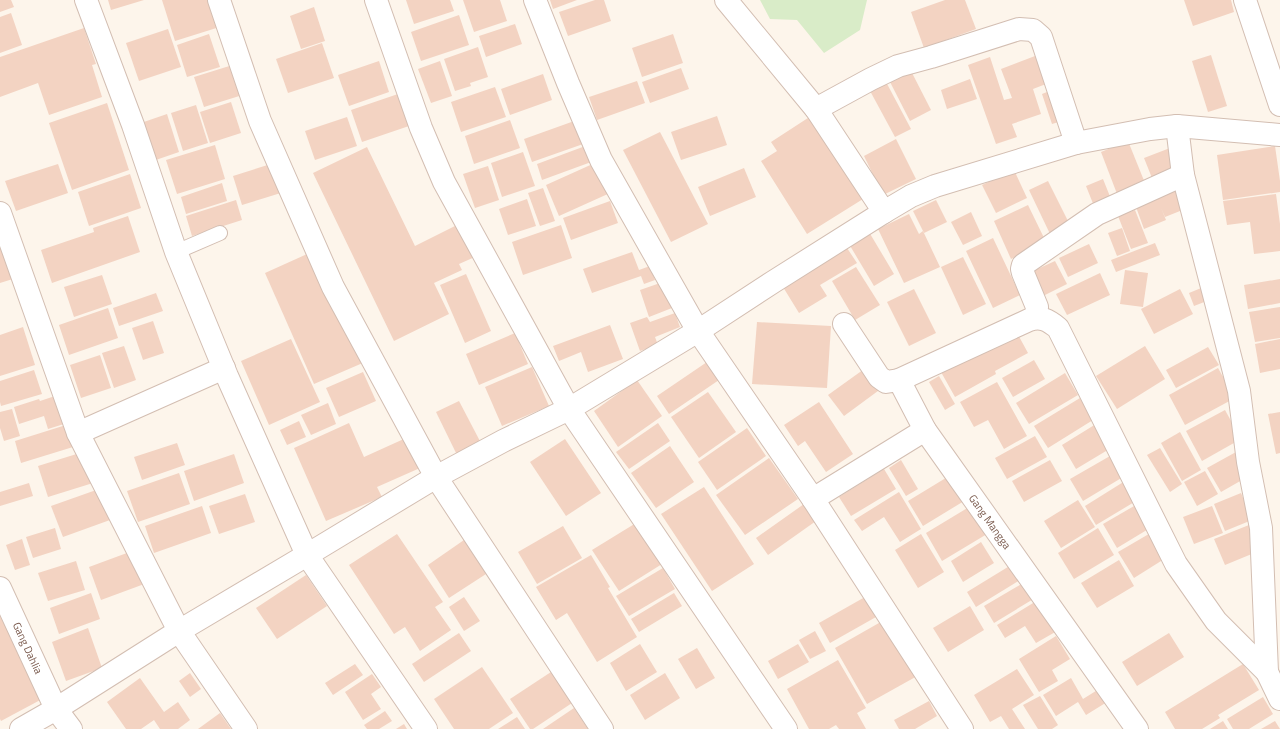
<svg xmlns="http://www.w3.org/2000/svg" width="1280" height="729" viewBox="0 0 1280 729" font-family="'Titillium Web',sans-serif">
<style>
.green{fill:#d9ecc8}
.building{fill:#f3d3c2}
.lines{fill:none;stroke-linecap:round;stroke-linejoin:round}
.lane-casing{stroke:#d3beb2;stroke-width:16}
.street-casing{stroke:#d3beb2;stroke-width:24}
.lane{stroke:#fff;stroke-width:14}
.street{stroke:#fff;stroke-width:22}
.labels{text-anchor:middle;stroke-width:3;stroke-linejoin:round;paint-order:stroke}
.street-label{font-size:11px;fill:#7a5a4d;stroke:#fff9f2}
</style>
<rect width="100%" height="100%" fill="#fdf5eb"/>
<path class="green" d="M760,0h107l-7,30 -36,23 -27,-33 -27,-1z"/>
<g class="building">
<path d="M0,0h11l3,7 -14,5z"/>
<path d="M108,0h36l-33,10z"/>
<path d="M162,0h56l8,25 -51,16z"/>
<path d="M406,0h44l4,11 -40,13z"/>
<path d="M463,0h37l7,21 -33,11z"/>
<path d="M550,0h27l-24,9z"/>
<path d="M595,0h9l7,21 -43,15 -9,-24z"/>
<path d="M945,0h20l11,29 -52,19 -13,-36z"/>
<path d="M1184,0h47l3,12 -41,14z"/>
<path d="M314,7l11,34 -24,8 -11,-33z"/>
<path d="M11,13l11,32 -22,8v-36z"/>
<path d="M459,15l10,30 -48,16 -10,-29z"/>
<path d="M515,24l7,20 -36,13 -7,-21z"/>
<path d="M84,28l12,36 -4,1 10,32 -53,18 -11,-32 -38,14v-40z"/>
<path d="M168,29l13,38 -42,14 -13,-38z"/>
<path d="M209,34l11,33 -33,10 -10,-32z"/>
<path d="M673,34l10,29 -41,14 -10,-29z"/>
<path d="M322,43l12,35 -46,15 -12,-34z"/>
<path d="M478,47l10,30 -18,6 1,3 -16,5 -11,-32z"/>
<path d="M1211,55l16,51 -19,6 -16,-51z"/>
<path d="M1035,56l11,28 -13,5 8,25 -29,10 5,13 -21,7 -28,-79 22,-8 14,43 8,-2 -11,-29z"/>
<path d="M379,61l10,31 -40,14 -11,-31z"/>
<path d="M440,61l12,35 -21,7 -13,-34z"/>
<path d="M239,63l10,30 -45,14 -10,-30z"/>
<path d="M681,68l8,21 -39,14 -8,-21z"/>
<path d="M910,69l21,41 -21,11 -21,-41z"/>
<path d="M543,74l9,26 -42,15 -9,-26z"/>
<path d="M970,79l7,20 -30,10 -6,-19z"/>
<path d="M885,80l26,49 -16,8 -26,-48z"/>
<path d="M637,81l8,22 -48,17 -8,-23z"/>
<path d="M495,87l11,30 -45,15 -10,-30z"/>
<path d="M1052,90l10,31 -10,3 -10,-30z"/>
<path d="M398,94l11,32 -47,16 -11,-32z"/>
<path d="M231,102l10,31 -31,10 -10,-31z"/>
<path d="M107,103l22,67 -57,20 -23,-67z"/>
<path d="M196,105l12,38 -25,8 -12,-38z"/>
<path d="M167,114l12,38 -29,10 -12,-38z"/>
<path d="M717,116l10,29 -46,15 -10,-28z"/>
<path d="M811,116l52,83 -56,35 -46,-73 16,-10 -6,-9z"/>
<path d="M347,117l10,29 -42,14 -10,-29z"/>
<path d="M510,120l10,28 -46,16 -9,-28z"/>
<path d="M577,120l9,23 -54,19 -8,-23z"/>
<path d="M660,132l48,92 -37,18 -48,-92z"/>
<path d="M896,139l20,40 -33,16 -19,-39z"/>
<path d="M1128,141l19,47 -28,11 -18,-47z"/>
<path d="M215,145l10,34 -48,15 -11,-34z"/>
<path d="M588,145l6,16 -52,19 -5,-16z"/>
<path d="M1275,146l5,35v11l-57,8 -6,-45z"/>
<path d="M367,147l48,99 46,-23 16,33 -18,8 3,6 -28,13 15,31 -55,27 -81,-168z"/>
<path d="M1170,148l8,19 -26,11 -8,-20z"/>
<path d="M523,152l12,34 -33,11 -11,-34z"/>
<path d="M597,162l13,31 -51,23 -13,-31z"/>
<path d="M274,163l10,29 -42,13 -9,-29z"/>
<path d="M58,164l10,29 -52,18 -11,-30z"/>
<path d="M488,166l11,34 -24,8 -12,-34z"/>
<path d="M744,168l12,29 -46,19 -12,-29z"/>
<path d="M1014,170l13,28 -31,15 -14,-28z"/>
<path d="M130,174l11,34 -52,18 -11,-34z"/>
<path d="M1103,179l10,25 -17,7 -10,-25z"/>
<path d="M1048,181l23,46 -20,9 -22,-46z"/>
<path d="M222,183l5,18 -41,13 -5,-17z"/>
<path d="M543,188l12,33 -15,5 -12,-33z"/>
<path d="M1183,188l7,19 -25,10 -4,-9 5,12 -22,9 -8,-22z"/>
<path d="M1276,194l4,30v27l-26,3 -4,-32 -23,3 -4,-24z"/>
<path d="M527,199l9,27 -28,9 -9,-26z"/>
<path d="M236,200l6,20 -50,16 -6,-20z"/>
<path d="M936,200l11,22 -23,11 -11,-22z"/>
<path d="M610,201l8,22 -47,17 -8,-22z"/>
<path d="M1028,205l18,37 -35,17 -17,-38z"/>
<path d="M1135,210l13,33 -17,6 -13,-33z"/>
<path d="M971,212l11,24 -19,9 -12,-23z"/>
<path d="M909,214l10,20 4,-3 17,36 -36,16 -26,-54z"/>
<path d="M128,216l12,36 -88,31 -11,-33 53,-18 -1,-4z"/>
<path d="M561,225l11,33 -49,17 -11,-33z"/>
<path d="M0,226l16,52 -16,5z"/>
<path d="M1122,228l8,23 -13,5 -9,-23z"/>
<path d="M869,232l25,42 -20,12 -25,-42z"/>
<path d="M993,238l27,57 -27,13 -27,-57z"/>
<path d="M1155,243l5,12 -44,17 -5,-12z"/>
<path d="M1089,244l9,19 -30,14 -9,-19z"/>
<path d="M847,248l10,15 -37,22 7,11 -28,17 -16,-26z"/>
<path d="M316,250l49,112 -51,22 -49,-111z"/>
<path d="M632,252l7,18 11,-4 5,14 -11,4 -3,-8 -49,17 -9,-24z"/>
<path d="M963,257l23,47 -23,11 -22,-48z"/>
<path d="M1055,261l12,23 -24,12 -12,-24z"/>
<path d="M856,267l24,38 -25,15 -23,-39z"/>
<path d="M1125,270l23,3 -5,34 -23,-3z"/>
<path d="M1100,273l10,22 -43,20 -11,-21z"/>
<path d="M466,274l25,57 -26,12 -25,-58z"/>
<path d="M102,275l10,29 -38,13 -10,-30z"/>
<path d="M1280,279v24l-32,6 -4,-24z"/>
<path d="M663,282l9,26 -23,9 -9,-27z"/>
<path d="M1206,286l6,13 -18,7 -5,-13z"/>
<path d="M914,289l22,44 -27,13 -22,-44z"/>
<path d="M1180,289l13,25 -39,20 -13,-25z"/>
<path d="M156,293l7,18 -44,15 -6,-18z"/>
<path d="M1280,307v31l-25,4 -6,-30z"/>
<path d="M108,308l10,30 -49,17 -10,-30z"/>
<path d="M675,313l5,14 -25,10 3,8 -18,6 -10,-28 17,-6 3,5z"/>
<path d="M153,321l11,32 -21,7 -11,-32z"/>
<path d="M757,322l74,4 -4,62 -75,-4z"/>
<path d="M610,325l13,34 -35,13 -7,-20 -22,9 -6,-15z"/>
<path d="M23,327l12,38 -35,11v-41z"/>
<path d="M1016,331l12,22 -33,18 1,3 -41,23 -14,-25z"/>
<path d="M515,333l13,31 -49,21 -13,-31z"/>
<path d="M291,339l29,63 -51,23 -28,-64z"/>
<path d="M1280,339v30l-20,4 -5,-29z"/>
<path d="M124,346l12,34 -22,8 -12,-35z"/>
<path d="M1145,346l20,33 -48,30 -21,-33z"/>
<path d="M1208,347l11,18 -43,23 -10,-18z"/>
<path d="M100,355l11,33 -30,10 -11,-33z"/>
<path d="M1034,360l11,19 -32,18 -11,-19z"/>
<path d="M707,362l12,18 -50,34 -12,-18z"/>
<path d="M532,367l17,39 -47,20 -17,-39z"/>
<path d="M867,367l15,21 -38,28 -16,-21z"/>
<path d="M1218,368l17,30 -50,27 -16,-30z"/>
<path d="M34,370l8,24 -41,12 -1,-4v-21z"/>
<path d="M363,372l13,29 -37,16 -13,-29z"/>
<path d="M1065,373l13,22 -49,29 -13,-21z"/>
<path d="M939,376l16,28 -10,6 -16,-28z"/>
<path d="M637,380l25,36 -44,31 -24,-36z"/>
<path d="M997,382l30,54 -23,13 -16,-29 -14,7 -14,-25z"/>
<path d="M708,392l28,40 -37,26 -28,-41z"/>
<path d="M55,396l9,28 -16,5 -4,-13 -25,8 -5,-17 25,-8 1,2z"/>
<path d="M1080,398l13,22 -45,28 -14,-22z"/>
<path d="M459,401l23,44 -24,12 -22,-45z"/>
<path d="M819,402l34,52 -27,18 -21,-31 -7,5 -14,-21z"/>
<path d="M328,403l8,21 -25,11 -10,-20z"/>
<path d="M12,409l8,27 -16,5 -4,-13v-16z"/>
<path d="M1225,410l16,29 -39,22 -16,-30z"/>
<path d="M1280,412v41l-4,1 -8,-40z"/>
<path d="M299,421l7,16 -19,8 -7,-15z"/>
<path d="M349,423l15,34 42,-19 14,30 -43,19 5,10 -56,24 -32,-73z"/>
<path d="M658,423l12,18 -41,28 -13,-17z"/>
<path d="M1096,424l15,24 -35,21 -14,-24z"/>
<path d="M66,425l7,22 -52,16 -6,-22z"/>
<path d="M747,428l19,28 -49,34 -19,-28z"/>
<path d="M1180,432l21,38 -19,11 -21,-38z"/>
<path d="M1035,436l12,21 -40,22 -12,-21z"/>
<path d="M565,439l36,54 -35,23 -36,-54z"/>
<path d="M177,443l8,22 -43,15 -8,-23z"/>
<path d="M670,446l24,36 -38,26 -25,-35z"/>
<path d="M1160,448l22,36 -12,8 -23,-37z"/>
<path d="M83,452l10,31 -45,14 -10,-31z"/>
<path d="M1236,452l13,24 -28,16 -14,-24z"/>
<path d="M234,454l10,29 -50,18 -10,-30z"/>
<path d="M1110,456l13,21 -40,24 -13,-22z"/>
<path d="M769,458l29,41 -53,36 -29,-40z"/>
<path d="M901,460l17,29 -12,7 -17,-28z"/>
<path d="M1050,460l12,21 -38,21 -12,-21z"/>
<path d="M884,469l12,20 -45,27 -12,-19z"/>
<path d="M1205,471l13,23 -21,12 -13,-24z"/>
<path d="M179,473l11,31 -52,18 -11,-31z"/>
<path d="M954,473l15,25 -46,28 -15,-25z"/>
<path d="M1125,481l11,20 -40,24 -11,-19z"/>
<path d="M29,483l4,13 -33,10v-14z"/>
<path d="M704,487l50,77 -42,27 -51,-77z"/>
<path d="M99,489l11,31 -47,17 -12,-31z"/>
<path d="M899,492l22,37 -21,13 -16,-25 -22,14 -8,-11z"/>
<path d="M1241,493l11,27 -27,11 -11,-27z"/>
<path d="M245,494l10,28 -36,12 -10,-28z"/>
<path d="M1078,500l17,27 -34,21 -17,-27z"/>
<path d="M1141,502l14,23 -38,23 -14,-24z"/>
<path d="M804,504l12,17 -48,34 -12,-17z"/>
<path d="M974,504l18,27 -50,30 -16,-28z"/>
<path d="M202,506l9,27 -57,20 -9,-27z"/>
<path d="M1212,506l11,27 -29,11 -11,-27z"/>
<path d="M636,523l26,41 -43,27 -27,-41z"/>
<path d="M1249,525l10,26 -34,14 -11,-26z"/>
<path d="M563,526l19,32 -45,26 -19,-32z"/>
<path d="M55,528l6,21 -28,9 -7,-21z"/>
<path d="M1098,528l16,27 -40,24 -16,-26z"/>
<path d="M1154,531l15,25 -35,22 -16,-26z"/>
<path d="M397,534l46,68 -8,5 16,23 -31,21 -15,-24 -11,7 -45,-69z"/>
<path d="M921,534l23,38 -26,16 -23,-38z"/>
<path d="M22,539l8,26 -15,5 -9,-25z"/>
<path d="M464,540l22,34 -37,24 -21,-33z"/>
<path d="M981,542l13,21 -31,19 -12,-21z"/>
<path d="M135,550l12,33 -46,17 -12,-33z"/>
<path d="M591,555l19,32 -2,1 29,49 -40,25 -30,-49 -11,7 -20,-33z"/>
<path d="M1119,560l15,26 -37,22 -16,-25z"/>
<path d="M76,561l9,29 -37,11 -10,-28z"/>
<path d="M1016,562l9,15 -49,30 -9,-15z"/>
<path d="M663,568l12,21 -46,27 -13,-20z"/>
<path d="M306,575l21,31 -50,33 -21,-31z"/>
<path d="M1030,579l10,16 -46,28 -10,-17z"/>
<path d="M91,593l9,26 -41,15 -9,-26z"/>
<path d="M674,593l8,13 -43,26 -8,-13z"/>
<path d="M464,597l16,24 -16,10 -15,-24z"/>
<path d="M865,597l11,20 -46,26 -11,-20z"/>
<path d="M1038,600l19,31 -21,12 -11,-17 -20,12 -8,-13z"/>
<path d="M970,606l14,24 -36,22 -15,-24z"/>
<path d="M0,616l44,82 -43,23 -1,-2z"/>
<path d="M886,619l33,56 -52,29 -32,-56z"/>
<path d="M88,628l14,40 -36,13 -14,-39z"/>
<path d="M815,631l11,20 -16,8 -11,-19z"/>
<path d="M459,633l12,18 -47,31 -12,-18z"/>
<path d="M1169,633l15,24 -47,29 -15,-24z"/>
<path d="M1056,636l14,23 -18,11 6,11 -19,11 -20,-33z"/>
<path d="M640,644l17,28 -31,19 -16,-28z"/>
<path d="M798,644l11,18 -31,17 -10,-18z"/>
<path d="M697,648l18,30 -19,11 -18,-30z"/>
<path d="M838,660l28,48 -9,5 9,16h-27l-3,-4 -7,4h-20l-22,-40z"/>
<path d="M355,664l8,11 -30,20 -8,-12z"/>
<path d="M1243,664l16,26 -41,25 2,3 -18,11h-27l-10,-17z"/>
<path d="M482,667l31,46 -24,16h-35l-20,-30z"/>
<path d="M1017,669l17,26 -22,14 13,20h-16l-8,-13 -11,6 -16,-27z"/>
<path d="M551,672l21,31 -39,26h-3l-20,-30z"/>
<path d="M190,673l11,16 -11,8 -11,-16z"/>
<path d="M665,673l15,25 -35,22 -15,-25z"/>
<path d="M372,674l9,13 -10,7 10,15 -18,11 -18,-28z"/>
<path d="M140,678l24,34 14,-10 12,18 -12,9h-18l-6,-9 -13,9h-15l-19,-27z"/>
<path d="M1071,678l12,21 16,-10 8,13 -21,13 -8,-13 -22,14 -13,-21z"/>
<path d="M1040,696l18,29 -6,4h-14l-15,-24z"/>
<path d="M1263,697l10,17 -24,15h-16l-6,-10z"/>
<path d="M929,701l8,15 -22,13h-16l-5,-9z"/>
<path d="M574,708l14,21h-45z"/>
<path d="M385,711l7,10 -13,8h-12l-3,-4z"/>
<path d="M220,713l11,16h-33z"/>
<path d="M517,717l8,12h-27z"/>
<path d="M1223,721l5,8h-18z"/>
<path d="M1275,721l5,8h-19z"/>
<path d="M404,724l3,5h-11z"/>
</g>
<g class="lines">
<defs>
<path id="lane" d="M176,252l44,-19"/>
<g id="street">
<path d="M86,0l47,125 43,127 51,124 80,179 119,174"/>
<path d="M219,0l41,121 73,166 103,190 166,252"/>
<path d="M376,0l45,128 23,54 125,227 217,320"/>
<path d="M535,0l33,83 33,77 97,171 115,168 149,230"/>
<path d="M726,0l90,109 68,103"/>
<path d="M1245,0l35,105"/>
<path d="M816,109l55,-30 27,-13 33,-9 88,-28 14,1 8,7 35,106"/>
<path d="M1177,126l6,49 56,216 9,71 13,66 6,144 13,27"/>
<path d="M0,213l78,220 101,198 67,98"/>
<path d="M1036,317l1,-10 -14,-34 -1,-4 1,-4 74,-51 86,-39"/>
<path id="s1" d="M844,324l35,53 7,5 13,-2 26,50 212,299"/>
<path d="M899,380l130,-60c12,-4 19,0 29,8l118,236 40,57 51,51"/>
<path d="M78,433l146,-65"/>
<path d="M813,499l112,-69"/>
<path id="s2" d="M0,588l56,121 15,20"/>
<path d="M21,729l35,-20 123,-78 128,-76 129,-78 67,-36 66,-32 129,-78 75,-49 111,-70 27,-16 24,-10 141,-43 74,-14 27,-3 103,9"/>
</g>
</defs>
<use href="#lane" class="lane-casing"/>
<use href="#street" class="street-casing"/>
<use href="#lane" class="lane"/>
<use href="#street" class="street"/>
</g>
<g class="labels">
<g class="street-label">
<text dy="4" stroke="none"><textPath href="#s1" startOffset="254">Gang Mangga</textPath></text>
<text dy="4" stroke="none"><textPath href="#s2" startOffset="66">Gang Dahlia</textPath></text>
</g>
</g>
</svg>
